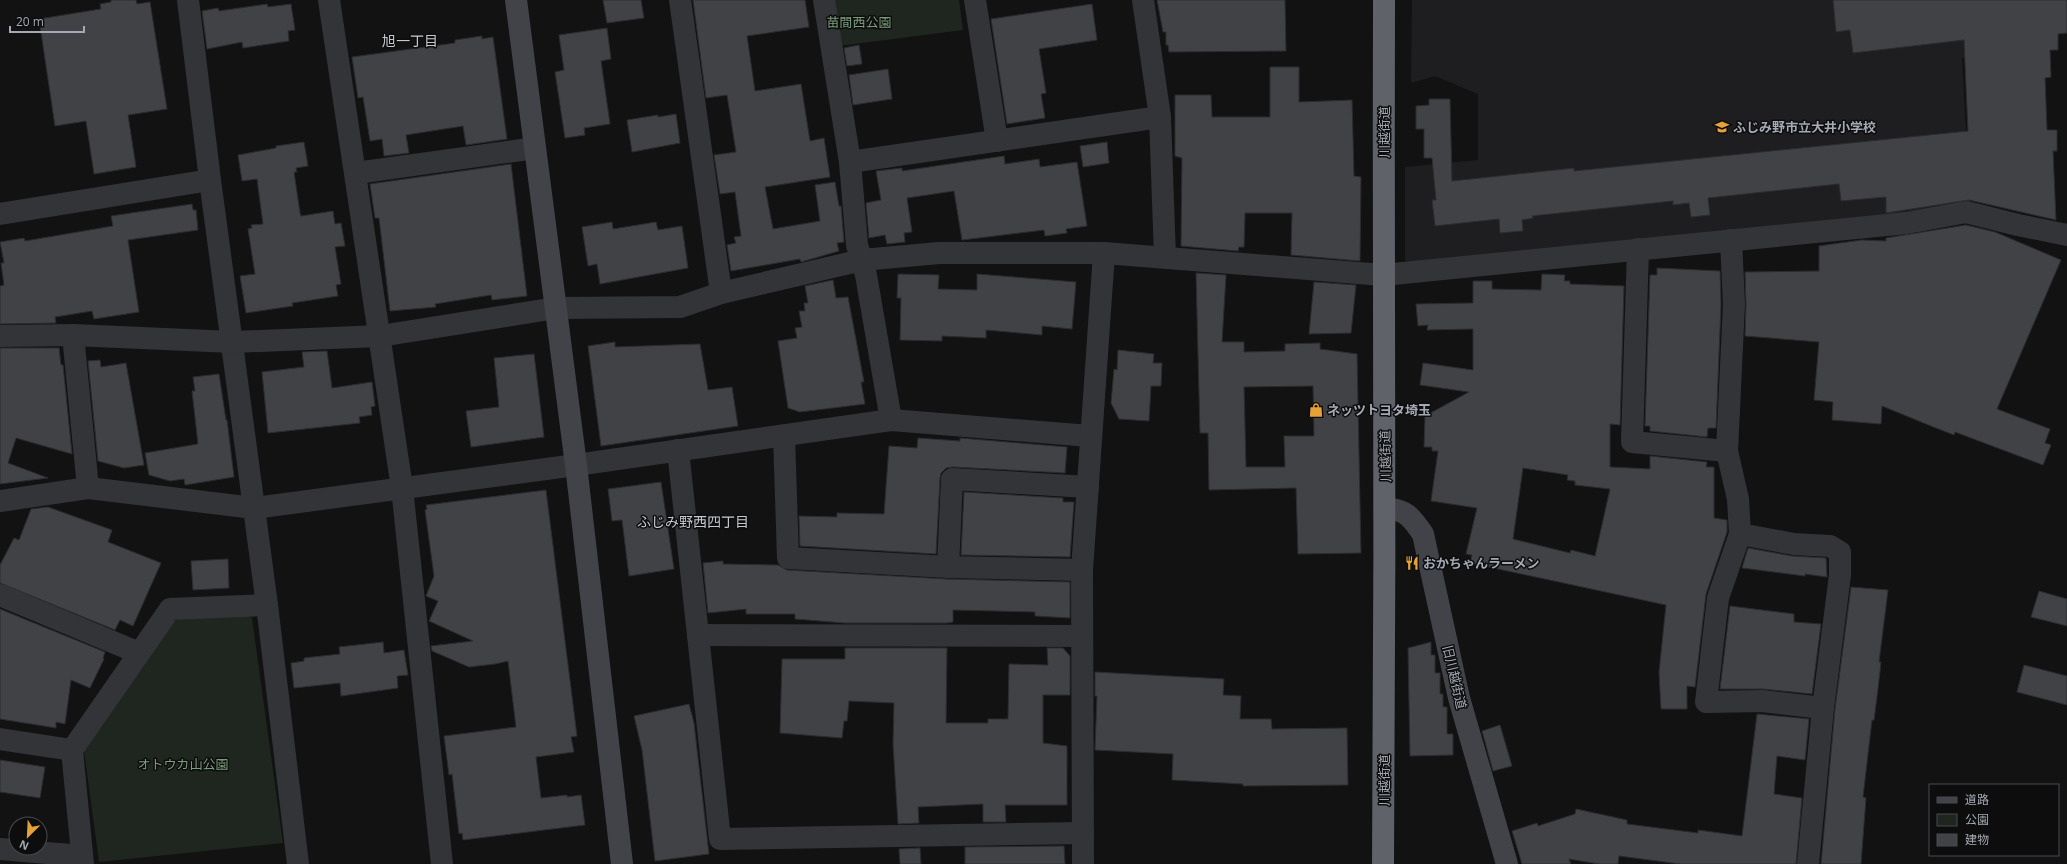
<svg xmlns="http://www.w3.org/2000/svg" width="2067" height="864" viewBox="0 0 2067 864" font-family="'Open Sans','Noto Sans JP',sans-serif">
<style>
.built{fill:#1e1e20}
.green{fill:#1e261f}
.building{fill:#414246;stroke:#2c2c2f;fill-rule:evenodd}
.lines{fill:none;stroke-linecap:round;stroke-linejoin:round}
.street{stroke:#333438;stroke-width:22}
.secondary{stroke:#414348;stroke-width:22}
.highway{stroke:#5f6269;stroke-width:22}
.labels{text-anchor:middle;stroke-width:3;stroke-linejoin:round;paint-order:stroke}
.park-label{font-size:13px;fill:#7c9d7c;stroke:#0d0d0e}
.poi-label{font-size:13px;font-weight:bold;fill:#a4a9b3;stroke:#0d0d0e;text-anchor:start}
.street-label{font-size:13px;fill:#a4a9b3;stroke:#0d0d0e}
.neighbourhood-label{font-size:14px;fill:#c5c8cf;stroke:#0d0d0e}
</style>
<rect width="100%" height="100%" fill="#121213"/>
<path class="built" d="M1412,0h592l2,54 -44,4 8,148 -558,61 -7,-7v-93l73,-7v-66l-43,-18 -24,7z"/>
<g class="green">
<path d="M832,0h127l4,30 -124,16z"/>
<path d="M239,612l13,6 31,225 -184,19 -15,-111 87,-127 12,-8z"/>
</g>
<g class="building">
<path d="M111,0h25l1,4 13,-2 17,107 -39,6 8,52 -42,7 -8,-53 -31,5 -16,-107 62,-10 -1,-5 11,-2z"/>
<path d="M603,0h38l3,18 -37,5z"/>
<path d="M693,0h112l4,27 -62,9 8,55 46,-7 9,57 14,-3 6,39 -65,10 8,42 47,-8 -5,-36 20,-3 4,24h2l3,36 -7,1 2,8 -38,11 -1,-3 -69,12 -4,-26 9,-2 -2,-6 7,-1 -6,-44 -15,2 -6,-39 22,-3 -9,-57 -21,3z"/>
<path d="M1157,0h128l1,51 -117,1 -1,-7h-2v-13h-3z"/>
<path d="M1833,0h234v33l-9,1v16h-8l1,27 -6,1 2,52h10v21h-4l3,69 -87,-20 -83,13v-16l-45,4 -2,-17 -131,14 2,17 -19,2 -2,-14 -16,2v-4l-141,15 1,2 -11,2 1,11 -23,2 -1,-14 -64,7 -3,-26h4l-4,-42h-8v-29h-8v-23l13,-1v-6h21l2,82 122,-13v3l394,-40 -4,-91 -111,13 -3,-23 -14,2z"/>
<path d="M267,4l1,3 23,-3 4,26 -7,1 1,10 -46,7 -1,-6 -35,7 -5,-38 16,-3 1,3z"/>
<path d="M1092,4l5,36 -58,9 7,44 -5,1 4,24 -38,6 -16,-105z"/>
<path d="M607,28l4,31 -10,2 9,63 -26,4 1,7 -20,3 -10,-66 9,-2 -5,-35z"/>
<path d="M482,36v3l11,-2 14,102 -41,6 -3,-19 -57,9 3,18 -25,3 -2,-17 -12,2 -7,-44 -5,1 -6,-41 103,-14v-3z"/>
<path d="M859,45l3,19 -15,2 -3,-18z"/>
<path d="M1270,67h29v35l53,-2 2,76 7,1 -1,84 -69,-6 1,-42h-47l-1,34h-5l-1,4 -57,-5 1,-88 -7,-2v-61h36l1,22h58z"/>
<path d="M888,69l4,30 -39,6 -4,-30z"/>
<path d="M676,114l4,29 -48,9 -5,-32 31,-5v2z"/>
<path d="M304,142l4,24 -12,2 1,4h-3l6,41 1,3 32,-5 2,13 6,-1 4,23 -10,1 6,37 -5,1 2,11 -46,7 1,3 -47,7 -6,-37 15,-2 -7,-45 4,-1 -1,-3 12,-1 -6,-45 -15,2 -4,-26 38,-7v-2z"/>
<path d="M1107,142l2,21 -26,4 -3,-21z"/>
<path d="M1004,156l1,8 34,-5 1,8 37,-5 10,64 -21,3 1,4 -22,3 -1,-6 -82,10 -8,-49 -47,7 5,34 -8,1 1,9 -18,2 -2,-9 -16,3 -3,-35 15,-3 -5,-29 26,-3v3z"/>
<path d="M511,164l16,132 -35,4 -1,-5 -56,9 1,3 -46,4 -11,-93h-4l-5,-34z"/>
<path d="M192,204l1,6h3l2,20 -70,10 11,72 -45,7 -2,-8 -37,6 1,6 -56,1v-38l4,-1 -3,-22h3l-4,-21 24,-4 1,3 88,-15 -2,-10z"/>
<path d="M612,222l1,7 43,-7 2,8 24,-4 6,42 -88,16 -3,-20 -9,2 -6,-39z"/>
<path d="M1966,225l29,7 66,28 -64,149 53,20 -5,14 6,2 -8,20 -88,-33 -1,3 -23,-9 -49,-20 -1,18 -49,-4 1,-18 -19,-2 5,-58 -74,-6 1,-31 -1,-33 74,-1v-25l43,-6 24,1v-3z"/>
<path d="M1657,268l63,3 1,33 -5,124h-8l-1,9 -57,-6v-5h-5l5,-151h7z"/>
<path d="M1196,273l30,2 -4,67h22v10l41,-1v-7l35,-1v6l37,5 4,199 -63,1 -2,-66 -87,2 -1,-57h-8zM1313,386l1,50h-30l1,31h-39l-2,-80z"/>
<path d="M898,274l41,1 -1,14 39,1v-16l99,8 -4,47 -30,-3v9l-56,-5v8l-44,-2v5l-42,-1 1,-42h-4z"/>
<path d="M1542,274l23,1 -1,6h6v3l54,2 -4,139 -10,-1v43l40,2v-13l57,6 -1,5h8v51l13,2v12l-21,62 -11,93 -8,-1v23h-26l-2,-37 7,-67 -196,-42 2,-8 -6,-1 11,-46 -46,-7 7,-50h-6v-4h-8l1,-31 44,-24 -49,-7 3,-22 50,7v-41l-46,1 1,-5 -10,1 -2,-22 57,-1v-22h19v8l49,1zM1523,468l45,7 -1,5 8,1v4l35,4 -15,67 -24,-6 -1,3 -57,-14z"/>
<path d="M833,280l3,18 12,-1 16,85h-3l4,22 -65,8 -12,-4 -10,-67 19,-3 -2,-10 7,-1 -3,-16h6l-1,-8h4l-3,-17z"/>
<path d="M1314,282l42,3 -5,48 -42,1z"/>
<path d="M615,342v5l85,-3 8,46 24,-3 6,39 -137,20 -13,-100z"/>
<path d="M0,348h59l2,17h2l9,89 -56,-16 -8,25 40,15 -48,6z"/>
<path d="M1118,350l36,4 -1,9h9l-1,23h-10l-2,35 -30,-2 -8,-16 3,-34 3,1z"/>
<path d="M327,351l5,37 40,-6 3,24 -4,1 1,8 -13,2 1,6 -92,10 -6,-61 42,-5 -2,-15z"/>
<path d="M534,354l10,83 -73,10 -5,-36 33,-4 -5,-49z"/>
<path d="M100,360l1,7 25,-4 18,102 -20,3 -26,-7 -10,-100z"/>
<path d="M219,374l7,46h1l7,57 -49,8 -1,-6 -14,2 -21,-6 -4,-22 53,-9 -6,-53h3l-2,-14z"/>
<path d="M918,438l42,3v-3l107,9 -2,26 -112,-6 -7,1 -5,5 -1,5 -4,76 -136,-8 -1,-30 38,1v-4l47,1 5,-68 28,2z"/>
<path d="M661,482l13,87 -45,7 -7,-56 -10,1 -4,-32z"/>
<path d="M546,490l31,246 -6,1 3,15 -38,5 5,41 26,-3v2l14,-2 4,30 -122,15 -1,-7 -3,1 -7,-60 -3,1 -5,-39 72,-9 -8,-66 -13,3 -26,3 -37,-16 -1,-5 42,-5 -44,-20 9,-20 -12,-5 8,-20 -9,-66 2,-1 -1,-4z"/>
<path d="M964,492l99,6v4h11l-4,55 -109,-2z"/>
<path d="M48,507l64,23 -4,12 53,21 -28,63 -13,-6 -5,10 -115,-47v-18l14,-27 5,2 12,-31z"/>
<path d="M1748,548l44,8 34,2 1,19 -22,-3v2l-63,-8z"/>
<path d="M228,559l1,29 -36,2 -2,-29z"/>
<path d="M723,561v3l55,1 9,5 160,9 123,3v36l-35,-2v-4l-82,-2v12l-6,1h-102l-50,-4v-5h-49v-5l-38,4 -5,-50z"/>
<path d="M1851,587l37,3 -9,72h2l-3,27 -4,31h-2l-9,77 3,1 -5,66h-40l14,-155z"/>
<path d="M2039,591l28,8v27l-36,-9z"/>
<path d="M1730,606l64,8v8l27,2 -9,70 -49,-5h-43z"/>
<path d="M0,609l105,43 -2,6 1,1 -14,29 -19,-8 -6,44 -9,-2v6l-56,-9z"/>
<path d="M383,642l1,11 20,-3 4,25 -11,1 1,12 -57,8 -1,-13 -46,5 -3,-25 13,-2v-3l36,-4 -1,-7z"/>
<path d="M1431,642v13h4v18h5v21h3v13h4v27h6v21l-43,1 -2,-108z"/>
<path d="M845,648h102l-1,75h42v-4h20l1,-55 39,1 -1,-17h16l7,8v39h-27v48l24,3v59h-62l1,17h-23v-18l-65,3 1,16 -21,1 -5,-80 1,-41 -45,-2 -2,20h-3l-2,17 -62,-5 2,-74h63z"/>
<path d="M2024,665l43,11v29l-50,-13z"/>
<path d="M1095,672l129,7 -1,16 18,1 -1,23h31l1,10 75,-1 1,57 -105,1v-2l-71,-4 1,-26 -78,-4 2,-54h-2z"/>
<path d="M689,704l5,19 15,131 -54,7 -13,-111 -8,-34z"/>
<path d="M1757,714l52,5 -4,41 -28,-4 -3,38 28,4 -6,66h-116l-61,-8 -1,8h-19l-30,-5 2,5h-49l-10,-33 25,-8 1,3 37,-12 1,-5 51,11v4l71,9v-3l44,6z"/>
<path d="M1500,725l12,41 -19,5 -11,-40z"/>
<path d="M0,760l45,7 -5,31 -40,-6z"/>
<path d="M1064,846l1,18h-100v-17z"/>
<path d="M920,848l1,16h-21l-1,-15z"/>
</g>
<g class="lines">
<g class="street">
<path d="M188,0l22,180 57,425 31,259"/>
<path d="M329,0l73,488 40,376"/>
<path d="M680,0l41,293"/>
<path d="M824,0l26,162 7,83 9,30 25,145"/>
<path d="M975,0l22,141"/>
<path d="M1160,117l5,140"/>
<path d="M850,162l310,-45 -17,-117"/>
<path d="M356,173l179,-25"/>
<path d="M0,214l210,-34"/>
<path d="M1731,240l3,64 -7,147 11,48 2,35 -22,64 -12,104 56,-1 61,7"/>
<path d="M1638,249l-6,193 95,9"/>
<path d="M73,335l15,153"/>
<path d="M0,336l73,-1 160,7 147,-6 176,-28 124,-1 41,-14 141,-33 77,-7h165l279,22 524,-52 59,-11 52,13 49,10"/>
<path d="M784,436l4,122 160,9 134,3"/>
<path d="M678,450l42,389 363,-6"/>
<path d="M0,501l88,-13 166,20 322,-43 315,-45 199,16"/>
<path d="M1740,534l54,10 36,2 10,6v23l-17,133 -15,156"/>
<path d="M948,567l4,-88 136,8"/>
<path d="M0,595l139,58"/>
<path d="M698,635l383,1"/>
<path d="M0,739l72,11"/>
<path d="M0,849l82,7"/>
<path d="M83,864l-11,-114 98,-141 97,-4"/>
<path d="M1083,864l-1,-294 22,-317"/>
</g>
<g class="secondary">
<path d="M516,0l60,465 46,399"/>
<path d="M1385,508c22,2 26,9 38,26l36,164 48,166"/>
</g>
<path class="highway" d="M1383,864c3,-288 0,-576 1,-864"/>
</g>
<defs>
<symbol id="school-bare" viewBox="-9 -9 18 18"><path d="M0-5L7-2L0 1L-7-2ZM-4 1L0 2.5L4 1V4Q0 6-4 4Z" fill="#e6a137" stroke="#0d0d0e" stroke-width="2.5" paint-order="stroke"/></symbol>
<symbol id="shop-bare" viewBox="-9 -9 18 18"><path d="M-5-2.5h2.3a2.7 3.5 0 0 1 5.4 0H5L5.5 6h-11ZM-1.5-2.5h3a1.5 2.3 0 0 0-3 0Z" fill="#e6a137" stroke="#0d0d0e" stroke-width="2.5" paint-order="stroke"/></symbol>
<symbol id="restaurant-bare" viewBox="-9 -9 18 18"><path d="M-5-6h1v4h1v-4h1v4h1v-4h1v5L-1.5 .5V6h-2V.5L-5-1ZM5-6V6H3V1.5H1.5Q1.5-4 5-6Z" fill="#e6a137" stroke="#0d0d0e" stroke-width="2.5" paint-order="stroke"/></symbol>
</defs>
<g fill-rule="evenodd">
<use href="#school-bare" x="1712" y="117" width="20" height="20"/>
<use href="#shop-bare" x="1306" y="400" width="20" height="20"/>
<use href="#restaurant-bare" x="1402" y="553" width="20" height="20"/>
</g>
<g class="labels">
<g class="park-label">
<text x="859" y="27">苗間西公園</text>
<text x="183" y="769">オトウカ山公園</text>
</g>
<g class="poi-label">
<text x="1733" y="132">ふじみ野市立大井小学校</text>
<text x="1327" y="415">ネッツトヨタ埼玉</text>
<text x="1423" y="568">おかちゃんラーメン</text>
</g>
<g class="street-label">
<text transform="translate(1384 132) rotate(-90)" y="5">川越街道</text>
<text transform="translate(1385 456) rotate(-91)" y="5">川越街道</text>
<text transform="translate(1455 677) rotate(77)" y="5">旧川越街道</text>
<text transform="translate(1384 780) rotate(-90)" y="5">川越街道</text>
</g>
<g class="neighbourhood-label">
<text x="410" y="46">旭一丁目</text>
<text x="693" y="527">ふじみ野西四丁目</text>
</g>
</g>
<rect x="1929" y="784" width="130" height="72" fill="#0d0d0e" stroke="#494b50"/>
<rect x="1937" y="797" width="20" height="6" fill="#414348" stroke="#494b50"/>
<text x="1965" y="804" font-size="12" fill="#a4a9b3">道路</text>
<rect x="1937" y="814" width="20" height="12" fill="#1e261f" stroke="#494b50"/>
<text x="1965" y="824" font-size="12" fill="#a4a9b3">公園</text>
<rect x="1937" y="834" width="20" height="12" fill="#414246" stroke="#494b50"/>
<text x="1965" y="844" font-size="12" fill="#a4a9b3">建物</text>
<g transform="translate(28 836) rotate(204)"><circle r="19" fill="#0d0d0e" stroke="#494b50"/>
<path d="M0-3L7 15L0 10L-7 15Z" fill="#e6a137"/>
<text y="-6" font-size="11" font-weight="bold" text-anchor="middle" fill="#a4a9b3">N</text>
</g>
<path d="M10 26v6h74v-6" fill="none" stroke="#a4a9b3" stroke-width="2"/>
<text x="16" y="26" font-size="12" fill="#a4a9b3" stroke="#0d0d0e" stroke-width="3" paint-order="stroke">20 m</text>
</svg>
